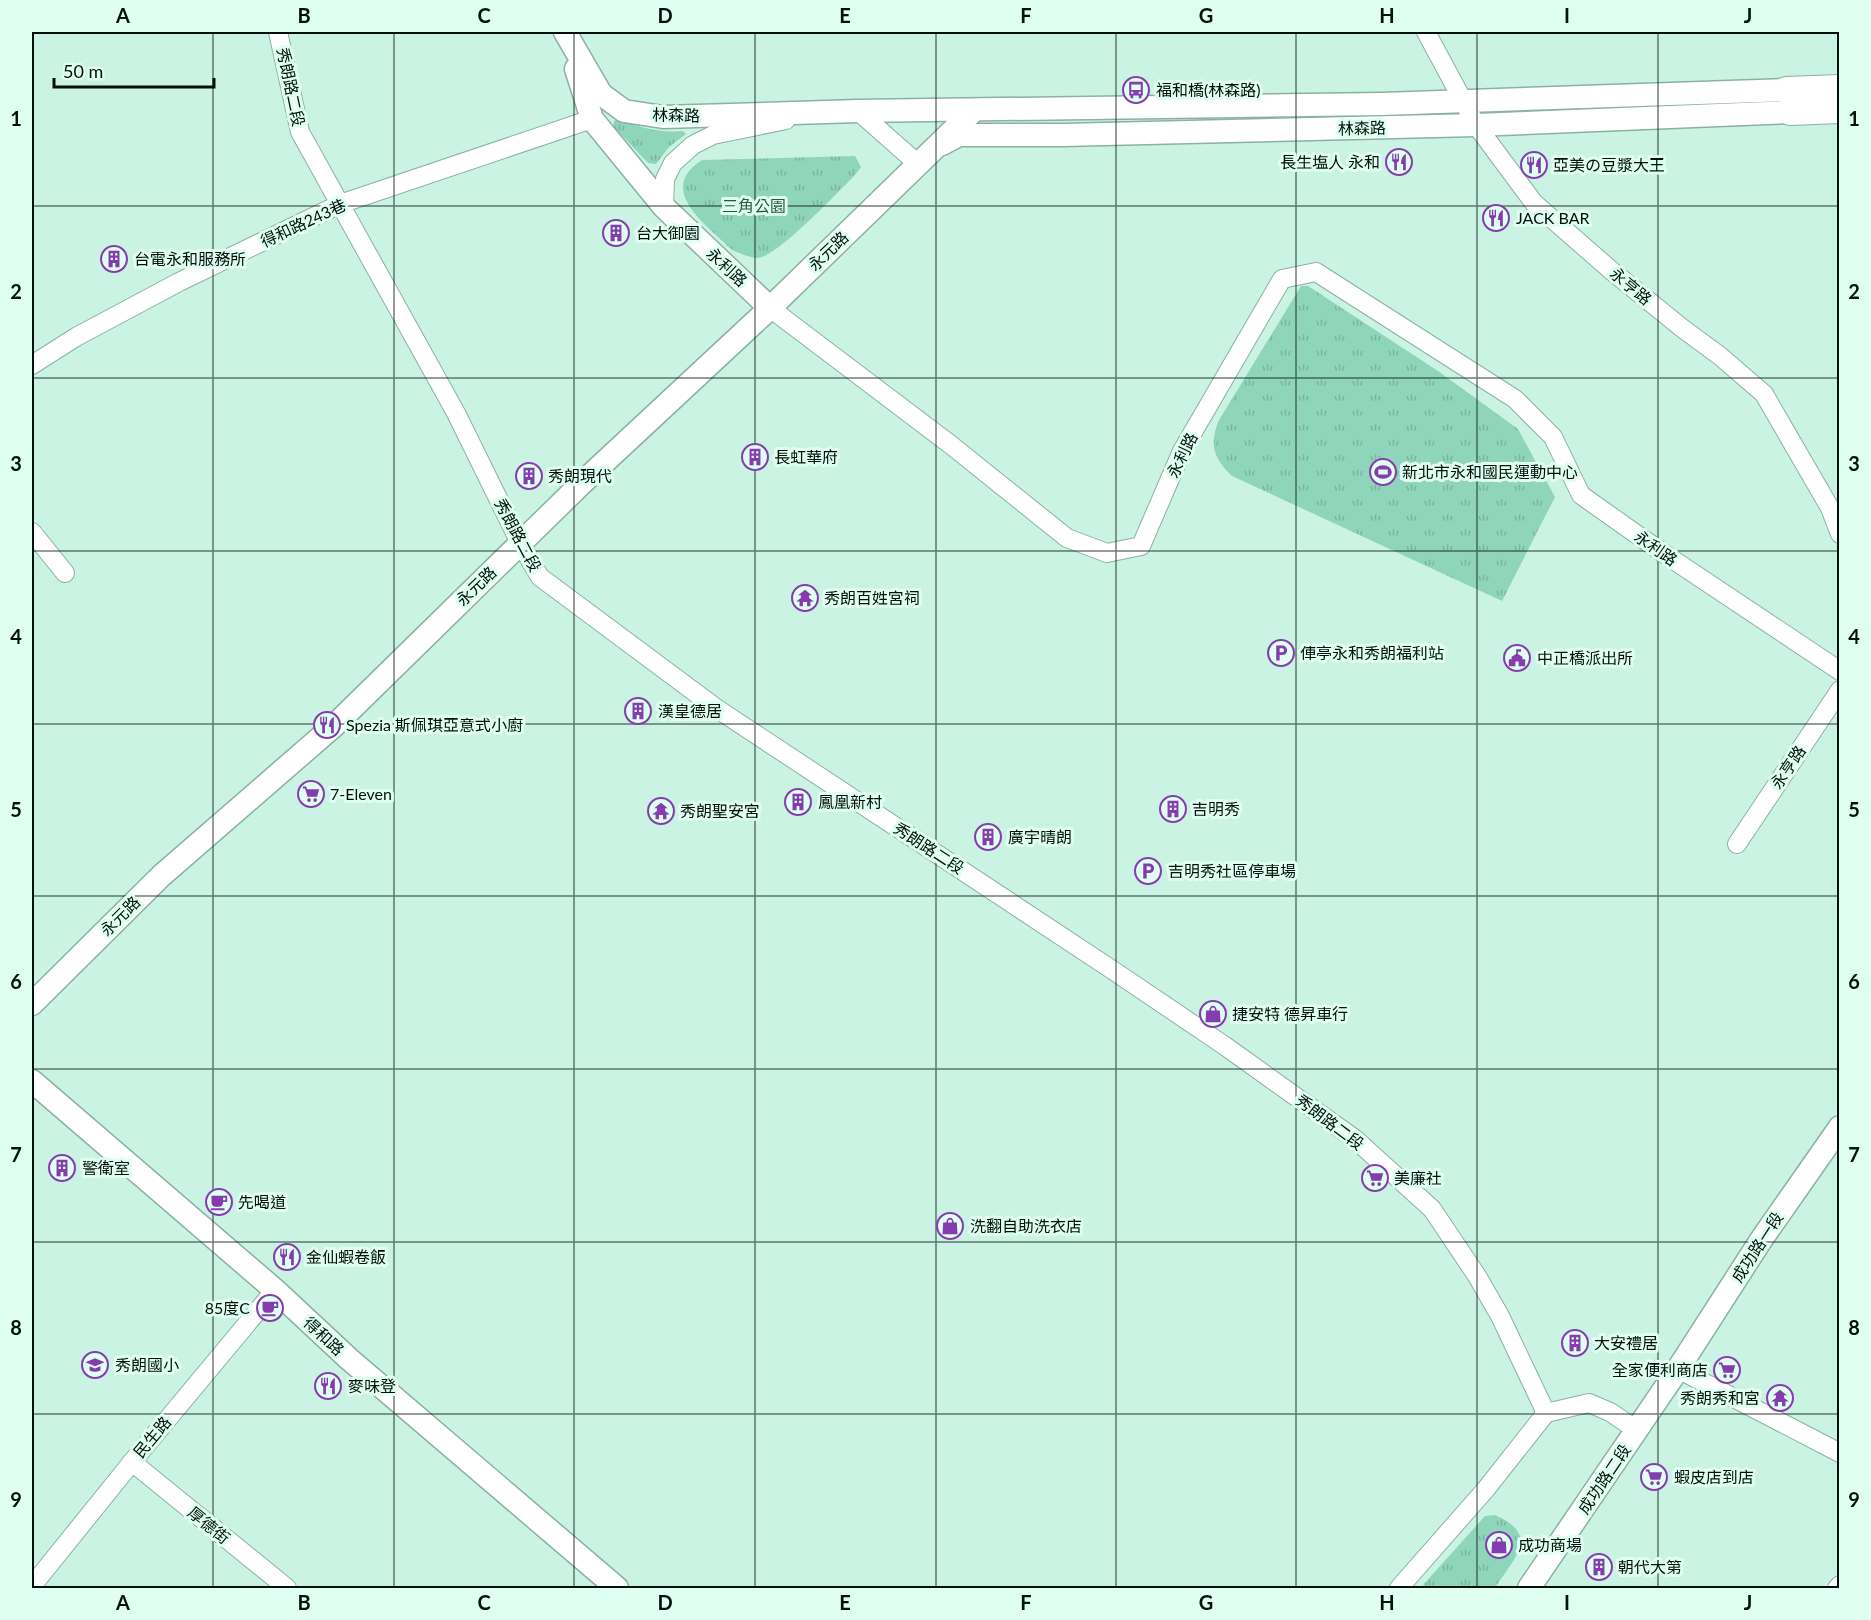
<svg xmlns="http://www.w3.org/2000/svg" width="1871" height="1620" viewBox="0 0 1871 1620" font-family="Lato,'Noto Sans TC','Noto Sans JP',sans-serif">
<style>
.park{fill:url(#park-tufts)}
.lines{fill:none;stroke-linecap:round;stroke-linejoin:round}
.minor-casing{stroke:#8bb1a2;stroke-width:20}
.tertiary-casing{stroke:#8bb1a2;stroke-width:25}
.secondary-casing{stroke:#8bb1a2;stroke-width:28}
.minor{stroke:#fff;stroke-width:18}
.tertiary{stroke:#fff;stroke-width:22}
.secondary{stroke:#fff;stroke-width:26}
.grid{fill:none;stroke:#03100b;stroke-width:1.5;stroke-opacity:0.55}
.labels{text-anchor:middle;stroke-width:6;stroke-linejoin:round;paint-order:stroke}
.street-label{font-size:16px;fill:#03100b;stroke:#defff1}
.poi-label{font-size:16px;fill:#03100b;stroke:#defff1;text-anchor:start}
.park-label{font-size:16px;fill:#285747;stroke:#defff1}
.neatline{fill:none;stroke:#03100b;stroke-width:2}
.grid-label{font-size:20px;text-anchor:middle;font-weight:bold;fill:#03100b}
</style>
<defs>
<pattern id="park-tufts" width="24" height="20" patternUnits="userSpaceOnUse" patternTransform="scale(1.5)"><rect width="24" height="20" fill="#8fd5bb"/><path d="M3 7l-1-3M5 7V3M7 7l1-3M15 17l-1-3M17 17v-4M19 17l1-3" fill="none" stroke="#7ab69f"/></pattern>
</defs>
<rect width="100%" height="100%" fill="#cbf3e3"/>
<g class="park">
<path d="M619,119c21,9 41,14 64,12l3,3 -17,13 -13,17 -8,-1 -35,-37 1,-5z"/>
<path d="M855,156l6,11 -7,9c-16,16 -76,80 -96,82 -8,0 -19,-5 -26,-8 -25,-25 -77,-60 -30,-90z"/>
<path d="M1301,286h7l130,85 80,58 37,68 -53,104 -270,-125c-19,-18 -23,-32 -13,-56z"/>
<path d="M1495,1515c46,20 19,43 0,73h-66l-6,-3 62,-69z"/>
</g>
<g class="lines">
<defs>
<g id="minor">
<path d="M278,32l22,100 156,281 64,130 20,34 176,131 398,263 111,75 130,93 77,70 45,67 23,40 46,97 -60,76 -87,99"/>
<path d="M1426,32l50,93 58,78 79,69 69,56 38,28 44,38 66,114 10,26"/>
<path d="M858,111l60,53"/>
<path d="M664,207l1,-28 8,-16 20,-18 20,-10 73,-15"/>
<path d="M770,308l181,137 116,93 40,15 34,-7 41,-95 100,-172 34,-7 199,127 38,38 28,58 82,58 177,118"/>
<path d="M32,365l44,-28 103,-55 161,-78 252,-85"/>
<path d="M32,532l33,41"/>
<path d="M1737,844l103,-154"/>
<path d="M1678,1369l162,84"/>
<path d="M1546,1413l43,-10 21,9 27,18"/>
<path d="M132,1462l155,126"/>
<path d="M32,1586l100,-124 143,-172"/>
<path d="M1837,1588l3,-3"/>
</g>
<g id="tertiary">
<path d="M565,32l36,62 23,17 39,6 195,-6 524,-7 404,-14"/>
<path d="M576,69l16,50 72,88 106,101"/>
<path d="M942,144l17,-9h104l413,-10 314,-13"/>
<path d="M32,1004l129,-128 175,-152 246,-241 188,-175 204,-198"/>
<path d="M32,1081l243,209 74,69 268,229"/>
<path d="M1529,1588l149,-219 83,-129 79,-113"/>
</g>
<g id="secondary">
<path d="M1786,90l54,-2"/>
<path d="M1790,112l50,-2"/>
</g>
</defs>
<use href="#minor" class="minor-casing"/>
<use href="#tertiary" class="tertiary-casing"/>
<use href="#secondary" class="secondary-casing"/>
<use href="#minor" class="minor"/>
<use href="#tertiary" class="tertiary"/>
<use href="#secondary" class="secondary"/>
</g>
<path class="grid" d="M213,32v1556M394,32v1556M574,32v1556M755,32v1556M936,32v1556M1116,32v1556M1296,32v1556M1477,32v1556M1658,32v1556M32,206h1808M32,378h1808M32,551h1808M32,724h1808M32,896h1808M32,1069h1808M32,1242h1808M32,1414h1808"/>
<defs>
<symbol id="bus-ring" viewBox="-11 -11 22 22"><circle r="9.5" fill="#defff1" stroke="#863cae" stroke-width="1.5"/><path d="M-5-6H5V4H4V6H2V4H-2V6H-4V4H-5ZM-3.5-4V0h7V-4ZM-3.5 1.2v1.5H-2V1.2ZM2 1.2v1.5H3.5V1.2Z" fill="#863cae"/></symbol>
<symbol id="restaurant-ring" viewBox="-11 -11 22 22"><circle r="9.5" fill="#defff1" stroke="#863cae" stroke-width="1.5"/><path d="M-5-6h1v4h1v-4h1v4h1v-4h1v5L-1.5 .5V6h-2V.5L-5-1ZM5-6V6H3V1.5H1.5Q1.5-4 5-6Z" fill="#863cae"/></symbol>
<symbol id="building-ring" viewBox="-11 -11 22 22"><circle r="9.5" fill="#defff1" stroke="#863cae" stroke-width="1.5"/><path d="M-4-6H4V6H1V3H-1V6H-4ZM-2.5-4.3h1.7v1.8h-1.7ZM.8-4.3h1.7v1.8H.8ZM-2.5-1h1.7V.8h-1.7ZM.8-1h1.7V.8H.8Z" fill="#863cae"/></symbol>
<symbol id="stadium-ring" viewBox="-11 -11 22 22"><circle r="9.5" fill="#defff1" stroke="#863cae" stroke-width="1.5"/><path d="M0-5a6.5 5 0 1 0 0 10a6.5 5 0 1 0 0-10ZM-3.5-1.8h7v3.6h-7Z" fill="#863cae"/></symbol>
<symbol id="temple-ring" viewBox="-11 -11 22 22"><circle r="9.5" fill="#defff1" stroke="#863cae" stroke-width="1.5"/><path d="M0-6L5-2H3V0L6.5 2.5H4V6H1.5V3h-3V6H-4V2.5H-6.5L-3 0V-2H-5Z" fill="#863cae"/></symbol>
<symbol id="parking-ring" viewBox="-11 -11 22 22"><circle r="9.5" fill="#defff1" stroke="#863cae" stroke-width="1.5"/><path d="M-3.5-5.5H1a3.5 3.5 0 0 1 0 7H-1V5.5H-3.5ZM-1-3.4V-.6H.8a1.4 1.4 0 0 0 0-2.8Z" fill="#863cae"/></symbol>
<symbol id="civic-ring" viewBox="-11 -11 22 22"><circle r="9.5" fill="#defff1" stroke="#863cae" stroke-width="1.5"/><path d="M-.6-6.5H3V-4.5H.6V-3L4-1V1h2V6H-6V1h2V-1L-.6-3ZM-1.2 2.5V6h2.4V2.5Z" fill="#863cae"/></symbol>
<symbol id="supermarket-ring" viewBox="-11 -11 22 22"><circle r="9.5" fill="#defff1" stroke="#863cae" stroke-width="1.5"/><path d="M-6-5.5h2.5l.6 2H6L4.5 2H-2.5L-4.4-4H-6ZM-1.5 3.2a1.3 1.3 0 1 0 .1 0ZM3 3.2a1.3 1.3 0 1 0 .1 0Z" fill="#863cae"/></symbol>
<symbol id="shop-ring" viewBox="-11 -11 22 22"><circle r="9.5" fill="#defff1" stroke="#863cae" stroke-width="1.5"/><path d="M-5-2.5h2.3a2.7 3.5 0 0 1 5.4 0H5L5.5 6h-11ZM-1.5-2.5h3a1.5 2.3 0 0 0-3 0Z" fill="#863cae"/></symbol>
<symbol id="cafe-ring" viewBox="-11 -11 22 22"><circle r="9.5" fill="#defff1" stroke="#863cae" stroke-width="1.5"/><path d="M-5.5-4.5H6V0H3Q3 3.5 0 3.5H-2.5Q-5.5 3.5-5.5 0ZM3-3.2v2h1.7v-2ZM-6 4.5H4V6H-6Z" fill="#863cae"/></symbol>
<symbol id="school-ring" viewBox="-11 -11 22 22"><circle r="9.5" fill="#defff1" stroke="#863cae" stroke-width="1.5"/><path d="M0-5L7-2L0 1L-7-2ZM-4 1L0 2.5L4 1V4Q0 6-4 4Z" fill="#863cae"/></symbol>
</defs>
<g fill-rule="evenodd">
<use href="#bus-ring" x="1121" y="75" width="30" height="30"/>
<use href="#restaurant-ring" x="1384" y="147" width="30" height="30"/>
<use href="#restaurant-ring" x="1519" y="150" width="30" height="30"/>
<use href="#restaurant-ring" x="1481" y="203" width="30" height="30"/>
<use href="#building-ring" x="601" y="218" width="30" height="30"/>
<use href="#building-ring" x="99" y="244" width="30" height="30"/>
<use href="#building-ring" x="740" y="442" width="30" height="30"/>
<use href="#stadium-ring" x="1368" y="457" width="30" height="30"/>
<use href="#building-ring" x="514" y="461" width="30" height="30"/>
<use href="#temple-ring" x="790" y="583" width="30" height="30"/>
<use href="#parking-ring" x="1266" y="638" width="30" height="30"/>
<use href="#civic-ring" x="1502" y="643" width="30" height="30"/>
<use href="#building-ring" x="623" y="696" width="30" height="30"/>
<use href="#restaurant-ring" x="312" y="710" width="30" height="30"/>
<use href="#supermarket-ring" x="296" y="779" width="30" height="30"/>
<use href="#building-ring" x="783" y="787" width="30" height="30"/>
<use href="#building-ring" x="1158" y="794" width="30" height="30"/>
<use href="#temple-ring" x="646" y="796" width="30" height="30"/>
<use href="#building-ring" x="973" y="822" width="30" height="30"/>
<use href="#parking-ring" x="1133" y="856" width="30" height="30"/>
<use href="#shop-ring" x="1198" y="999" width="30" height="30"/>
<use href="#building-ring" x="47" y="1153" width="30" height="30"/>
<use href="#supermarket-ring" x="1360" y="1163" width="30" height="30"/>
<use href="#cafe-ring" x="204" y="1187" width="30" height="30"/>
<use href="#shop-ring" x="935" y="1211" width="30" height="30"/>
<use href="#restaurant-ring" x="272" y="1242" width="30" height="30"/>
<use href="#cafe-ring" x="255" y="1293" width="30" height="30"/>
<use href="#building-ring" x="1560" y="1328" width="30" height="30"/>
<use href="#school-ring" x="80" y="1350" width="30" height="30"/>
<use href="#supermarket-ring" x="1712" y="1355" width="30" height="30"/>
<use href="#restaurant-ring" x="313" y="1371" width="30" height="30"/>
<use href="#temple-ring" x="1765" y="1383" width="30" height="30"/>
<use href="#supermarket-ring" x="1639" y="1462" width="30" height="30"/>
<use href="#shop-ring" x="1484" y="1530" width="30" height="30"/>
<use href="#building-ring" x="1584" y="1552" width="30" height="30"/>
</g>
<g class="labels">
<g class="street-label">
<text transform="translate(291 87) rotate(78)" y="6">秀朗路二段</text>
<text transform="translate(676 115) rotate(1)" y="6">林森路</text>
<text transform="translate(1362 128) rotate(-1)" y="6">林森路</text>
<text transform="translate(303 223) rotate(-25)" y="6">得和路243巷</text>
<text transform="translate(828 251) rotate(-44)" y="6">永元路</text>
<text transform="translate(727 267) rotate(43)" y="6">永利路</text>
<text transform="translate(1631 286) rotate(40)" y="6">永亨路</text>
<text transform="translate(1182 455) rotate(-64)" y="6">永利路</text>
<text transform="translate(518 535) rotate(62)" y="6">秀朗路二段</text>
<text transform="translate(1656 548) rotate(35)" y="6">永利路</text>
<text transform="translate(476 586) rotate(-44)" y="6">永元路</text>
<text transform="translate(1788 767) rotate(-56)" y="6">永亨路</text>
<text transform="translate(929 848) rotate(33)" y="6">秀朗路二段</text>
<text transform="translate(120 916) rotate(-45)" y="6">永元路</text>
<text transform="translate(1330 1122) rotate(37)" y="6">秀朗路二段</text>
<text transform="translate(1757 1247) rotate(-57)" y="6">成功路一段</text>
<text transform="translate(324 1336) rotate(43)" y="6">得和路</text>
<text transform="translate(152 1437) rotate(-50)" y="6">民生路</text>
<text transform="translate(1604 1479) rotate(-56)" y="6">成功路二段</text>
<text transform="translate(209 1525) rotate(39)" y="6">厚德街</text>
</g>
<g class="poi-label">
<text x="1156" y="96">福和橋(林森路)</text>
<text x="1380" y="168" text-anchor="end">長生塩人 永和</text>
<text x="1553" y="171">亞美の豆漿大王</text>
<text x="1516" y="224">JACK BAR</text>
<text x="636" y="239">台大御園</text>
<text x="134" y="265">台電永和服務所</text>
<text x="774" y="463">長虹華府</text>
<text x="1402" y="478">新北市永和國民運動中心</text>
<text x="548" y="482">秀朗現代</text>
<text x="824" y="604">秀朗百姓宮祠</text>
<text x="1300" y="659">俥亭永和秀朗福利站</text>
<text x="1537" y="664">中正橋派出所</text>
<text x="658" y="717">漢皇德居</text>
<text x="346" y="731">Spezia 斯佩琪亞意式小廚</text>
<text x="330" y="800">7-Eleven</text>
<text x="818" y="808">鳳凰新村</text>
<text x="1192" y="815">吉明秀</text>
<text x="680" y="817">秀朗聖安宮</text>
<text x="1008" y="843">廣宇晴朗</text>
<text x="1168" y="877">吉明秀社區停車場</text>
<text x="1232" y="1020">捷安特 德昇車行</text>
<text x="82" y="1174">警衛室</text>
<text x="1394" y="1184">美廉社</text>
<text x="238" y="1208">先喝道</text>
<text x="970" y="1232">洗翻自助洗衣店</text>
<text x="306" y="1263">金仙蝦卷飯</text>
<text x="250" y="1314" text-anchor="end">85度C</text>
<text x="1594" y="1349">大安禮居</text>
<text x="115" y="1371">秀朗國小</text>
<text x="1708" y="1376" text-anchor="end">全家便利商店</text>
<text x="348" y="1392">麥味登</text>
<text x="1760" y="1404" text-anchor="end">秀朗秀和宮</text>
<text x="1674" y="1483">蝦皮店到店</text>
<text x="1518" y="1551">成功商場</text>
<text x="1618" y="1573">朝代大第</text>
</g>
<g class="park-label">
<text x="754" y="212">三角公園</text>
</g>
</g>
<rect width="1871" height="1620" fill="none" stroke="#defff1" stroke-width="66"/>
<path d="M54 78v9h160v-9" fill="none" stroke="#03100b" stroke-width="3"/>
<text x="63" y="78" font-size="18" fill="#03100b" stroke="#defff1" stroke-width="4.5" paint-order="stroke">50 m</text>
<rect x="33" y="33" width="1805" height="1554" class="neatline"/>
<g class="grid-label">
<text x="123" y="23">A</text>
<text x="304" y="23">B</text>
<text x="484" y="23">C</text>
<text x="665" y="23">D</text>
<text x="845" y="23">E</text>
<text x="1026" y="23">F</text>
<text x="1206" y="23">G</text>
<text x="1387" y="23">H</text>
<text x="1567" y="23">I</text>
<text x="1748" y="23">J</text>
<text x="16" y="126">1</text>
<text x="1854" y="126">1</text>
<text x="16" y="299">2</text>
<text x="1854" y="299">2</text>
<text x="16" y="471">3</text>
<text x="1854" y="471">3</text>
<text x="16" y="644">4</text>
<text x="1854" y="644">4</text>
<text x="16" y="817">5</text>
<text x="1854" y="817">5</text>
<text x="16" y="989">6</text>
<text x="1854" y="989">6</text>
<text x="16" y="1162">7</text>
<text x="1854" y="1162">7</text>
<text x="16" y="1335">8</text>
<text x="1854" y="1335">8</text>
<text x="16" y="1507">9</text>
<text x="1854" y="1507">9</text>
<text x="123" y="1610">A</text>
<text x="304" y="1610">B</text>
<text x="484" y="1610">C</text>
<text x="665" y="1610">D</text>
<text x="845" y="1610">E</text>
<text x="1026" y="1610">F</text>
<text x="1206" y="1610">G</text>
<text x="1387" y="1610">H</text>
<text x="1567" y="1610">I</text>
<text x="1748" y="1610">J</text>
</g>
</svg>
